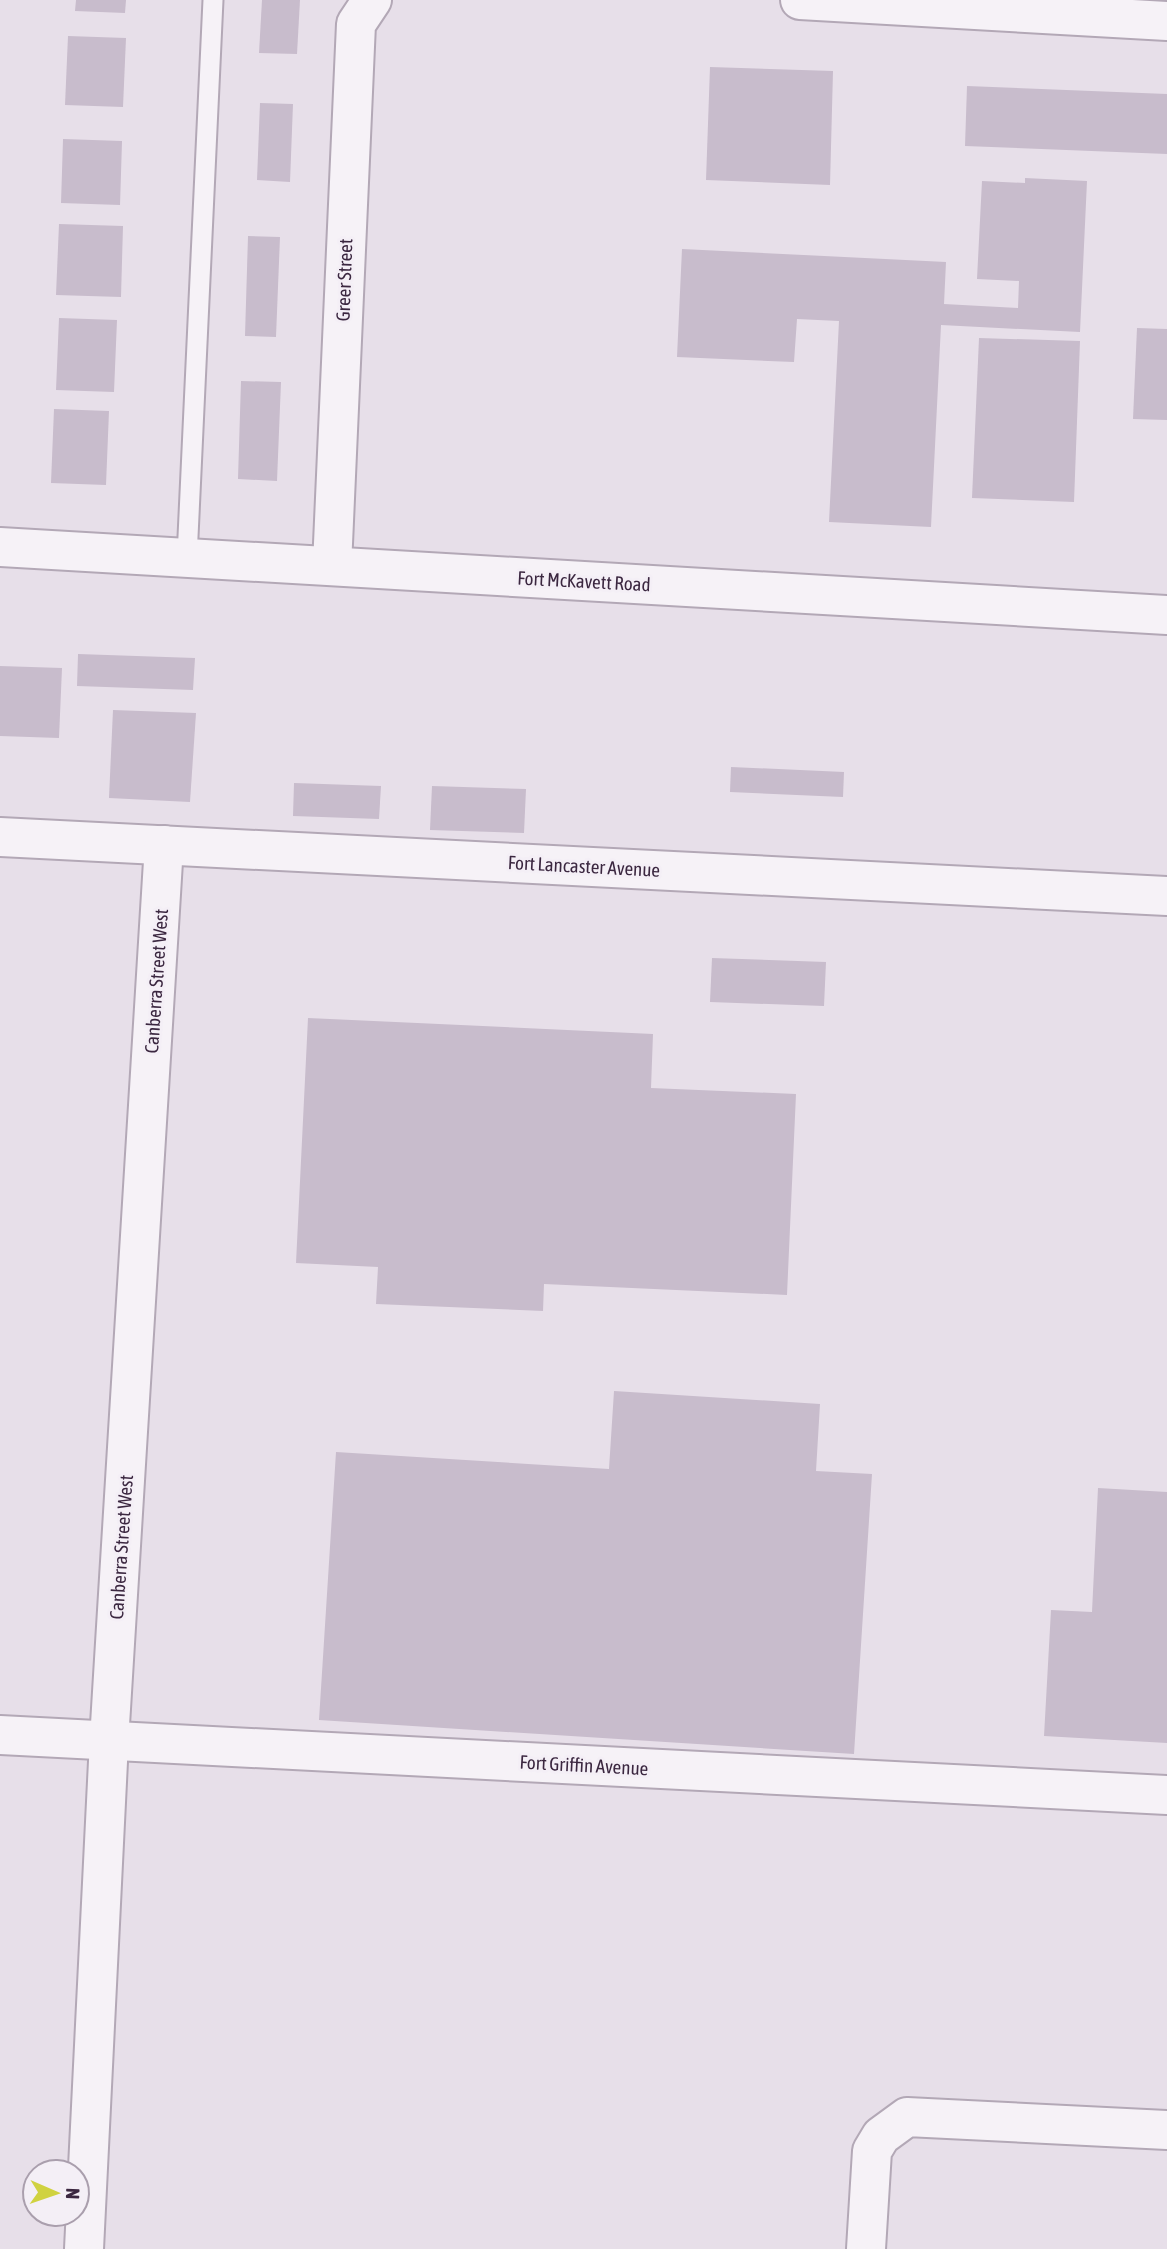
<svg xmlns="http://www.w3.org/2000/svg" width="1167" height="2249" viewBox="0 0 1167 2249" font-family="'Asap Condensed',sans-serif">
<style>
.building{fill:#c8bccc}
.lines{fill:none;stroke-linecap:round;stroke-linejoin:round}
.lane-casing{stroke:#b3a8b6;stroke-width:23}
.street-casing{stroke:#b3a8b6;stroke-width:42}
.lane{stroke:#f6f2f7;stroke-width:19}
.street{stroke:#f6f2f7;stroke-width:38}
.labels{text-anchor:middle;stroke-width:6;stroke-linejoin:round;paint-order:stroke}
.street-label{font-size:19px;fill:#3b2740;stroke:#f4eff6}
</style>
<rect width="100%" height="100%" fill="#e7dfe9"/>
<g class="building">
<path d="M76,0h50l-1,13 -50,-2z"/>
<path d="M262,0h38l-3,54 -38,-1z"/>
<path d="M68,36l58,2 -3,69 -58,-2z"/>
<path d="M710,67l123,4 -3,114 -124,-5z"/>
<path d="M967,86l200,8v60l-202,-8z"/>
<path d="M260,103l33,1 -3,78 -33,-2z"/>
<path d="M63,139l59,2 -2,64 -59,-2z"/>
<path d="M1025,178l62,3 -7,151 -139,-7 -10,202 -102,-5 10,-201 -42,-2 -3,43 -117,-5 5,-108 264,13 -2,42 74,4 1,-27 -42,-2 5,-98 43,2z"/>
<path d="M59,224l64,2 -2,71 -65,-2z"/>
<path d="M248,236l32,1 -4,100 -31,-1z"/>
<path d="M59,318l58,2 -3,72 -58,-2z"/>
<path d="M1137,328l30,1v91l-34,-1z"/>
<path d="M979,338l101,3 -6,161 -102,-4z"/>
<path d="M241,381l40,1 -4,99 -39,-2z"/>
<path d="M54,409l55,2 -3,74 -55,-2z"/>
<path d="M78,654l117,4 -2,32 -116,-4z"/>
<path d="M0,666l62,2 -3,70 -59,-2z"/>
<path d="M113,710l83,3 -6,89 -81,-4z"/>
<path d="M731,767l113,5 -1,25 -113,-5z"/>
<path d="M294,783l87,3 -2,33 -86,-3z"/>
<path d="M432,786l94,3 -2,44 -94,-3z"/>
<path d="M712,958l114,4 -2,44 -114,-4z"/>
<path d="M308,1018l345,16 -2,54 145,6 -9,201 -243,-11 -1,27 -167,-7 2,-37 -82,-4z"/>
<path d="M614,1391l206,13 -4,67 56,3 -18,280 -535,-34 17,-268 273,17z"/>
<path d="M1098,1488l69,4v251l-123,-7 7,-126 41,2z"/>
</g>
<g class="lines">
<defs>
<path id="lane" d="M187,558l26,-558"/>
<g id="street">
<path d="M800,0l367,21"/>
<path d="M0,547l1167,68"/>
<path d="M332,566l24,-542 16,-24"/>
<path d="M0,837l1167,59"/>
<path d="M0,1735l1167,60"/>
<path d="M84,2249l25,-508 55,-896"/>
<path d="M866,2249l6,-98 9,-15 26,-19 260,13"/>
</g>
</defs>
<use href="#lane" class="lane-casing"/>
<use href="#street" class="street-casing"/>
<use href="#lane" class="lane"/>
<use href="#street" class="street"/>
</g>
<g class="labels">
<g class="street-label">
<text transform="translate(344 280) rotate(-88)" y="7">Greer Street</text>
<text transform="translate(584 581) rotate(3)" y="7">Fort McKavett Road</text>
<text transform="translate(584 866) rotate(3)" y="7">Fort Lancaster Avenue</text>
<text transform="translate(156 981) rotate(-86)" y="7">Canberra Street West</text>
<text transform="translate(121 1547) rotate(-86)" y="7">Canberra Street West</text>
<text transform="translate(584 1765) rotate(3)" y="7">Fort Griffin Avenue</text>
</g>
</g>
<g transform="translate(56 2193) rotate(92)"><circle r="33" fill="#f4eff6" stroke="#aa9fad" stroke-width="2"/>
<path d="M0-5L12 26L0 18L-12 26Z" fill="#d0d240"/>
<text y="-10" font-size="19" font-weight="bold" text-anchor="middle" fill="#3b2740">N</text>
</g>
</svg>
